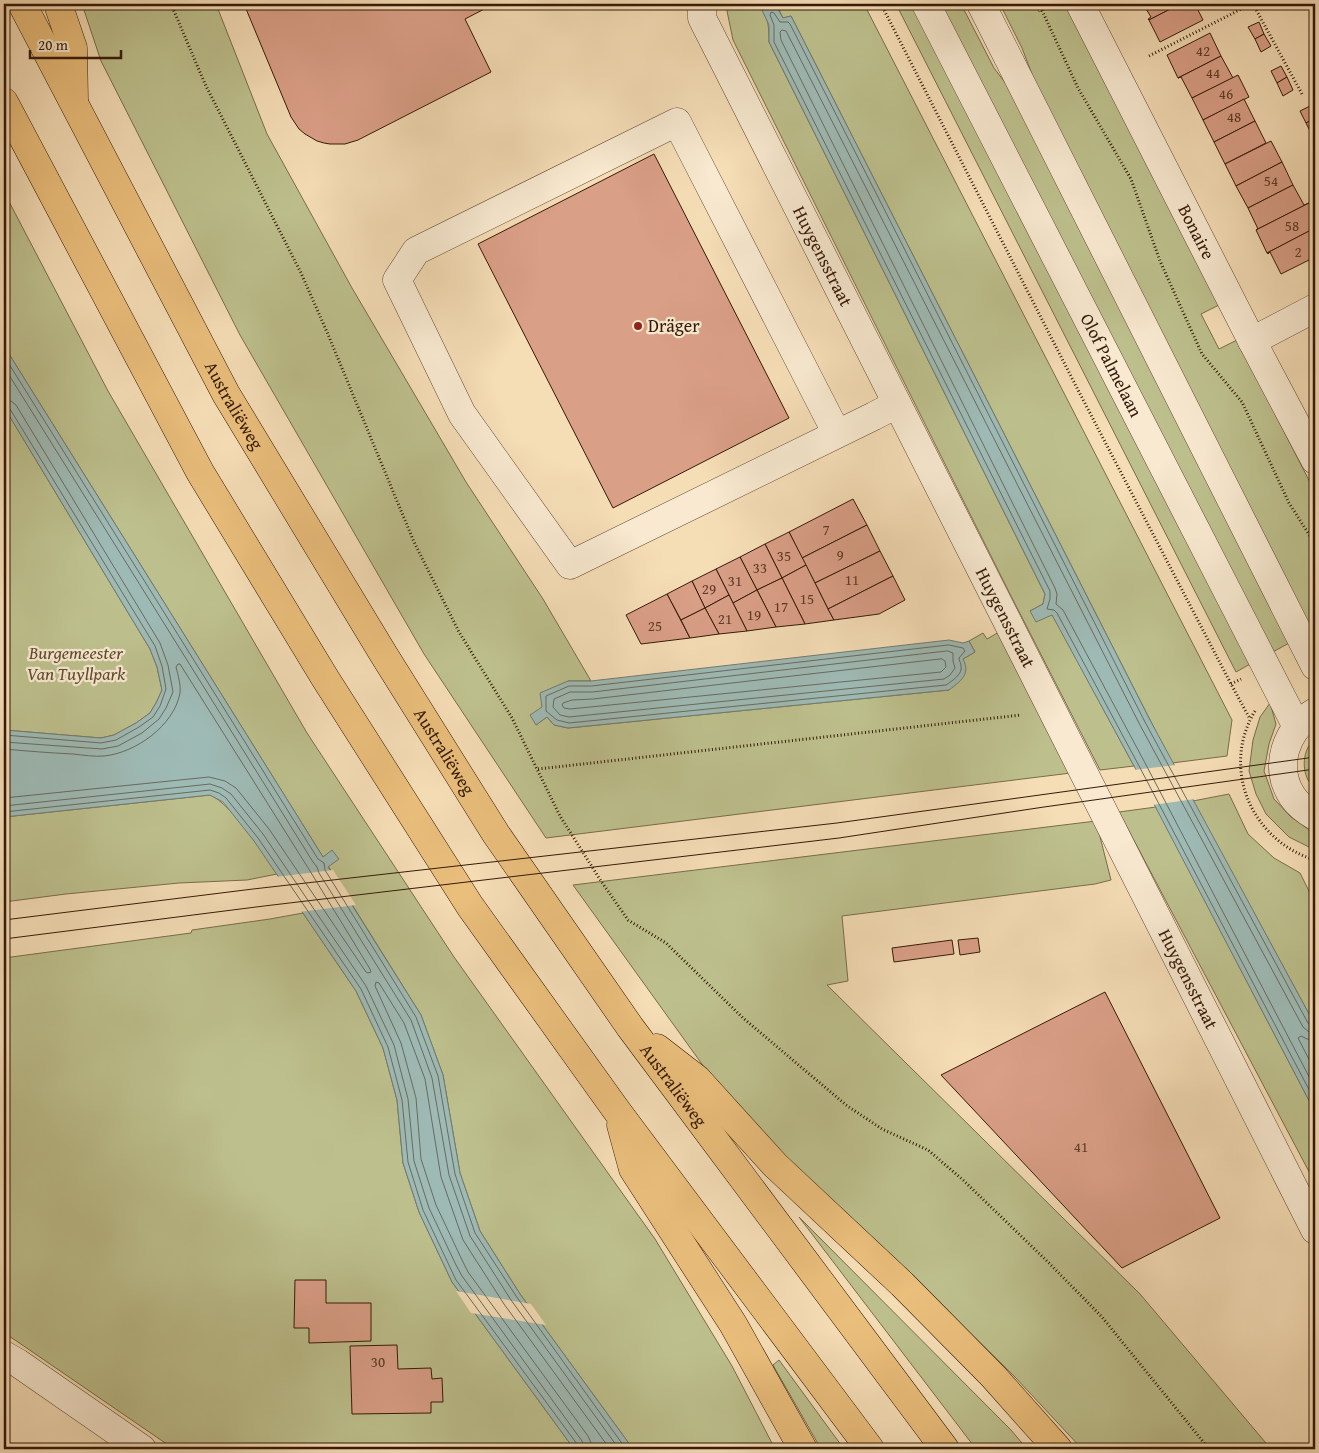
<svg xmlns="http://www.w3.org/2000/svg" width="1319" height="1453" viewBox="0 0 1319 1453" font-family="'Gentium Book Plus',serif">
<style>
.green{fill:#bdc08d;stroke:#796c4a}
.water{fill:#9ebab5;stroke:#747a6f}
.pier{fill:#f5ddb6}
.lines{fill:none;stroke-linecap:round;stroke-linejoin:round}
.shore{stroke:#6a6a5e;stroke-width:1}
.building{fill:#da9f87;stroke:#351907}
.minor-casing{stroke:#654a33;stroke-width:29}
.major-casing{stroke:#351907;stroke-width:29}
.path{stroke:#351907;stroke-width:3;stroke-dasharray:1 2.5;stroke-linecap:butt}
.minor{stroke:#f8e9d0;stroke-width:28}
.major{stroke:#eabe7b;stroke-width:28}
.tram{stroke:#351907;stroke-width:1}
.poi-dot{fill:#8f2418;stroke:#f8e9d0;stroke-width:2}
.labels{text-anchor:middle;stroke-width:4.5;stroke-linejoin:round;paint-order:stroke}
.number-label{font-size:15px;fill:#5e3a27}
.street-label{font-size:18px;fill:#351907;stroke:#f8e9d0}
.poi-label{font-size:18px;fill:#351907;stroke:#f8e9d0;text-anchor:start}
.park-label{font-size:18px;font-style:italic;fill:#5e4b2f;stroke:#f8e9d0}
</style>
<rect width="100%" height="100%" fill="#f5ddb6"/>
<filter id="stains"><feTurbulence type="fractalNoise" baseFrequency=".004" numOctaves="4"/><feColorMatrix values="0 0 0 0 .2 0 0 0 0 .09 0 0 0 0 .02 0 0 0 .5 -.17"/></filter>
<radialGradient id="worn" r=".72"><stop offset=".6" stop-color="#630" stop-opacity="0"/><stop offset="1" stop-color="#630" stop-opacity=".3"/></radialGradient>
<g class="green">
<path d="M82,4h134l51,130 85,154 114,194 77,117 48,82h-23l-26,26 -6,18 11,-8 7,8 14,3 381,-38 14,-31 12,-7 -6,-11 14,-8 4,6 12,-7 72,141 -525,65 -122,-184 -184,-319 -139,-274z"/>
<path d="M732,4c6,0 15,-2 21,0 16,5 16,25 16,38l276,552 -2,10 -13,7 22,3 82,152 -34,4 -90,-176 -277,-554 -6,-29z"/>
<path d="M776,4h88l368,716 -5,36 -55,7 -381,-747 -8,2z"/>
<path d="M896,4h19l337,659 -16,9z"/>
<path d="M938,4h23l33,64 31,41 266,533 -22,12z"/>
<path d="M1000,4h35l4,8 15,-8h11l154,301 -18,9 18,35 18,-9 78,152v139l-3,1 -256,-495 -34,-89z"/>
<path d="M4,192l104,199 199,342 147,224 201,282 77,127 43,83h-142l-113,-155 -40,-63 -20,-58 -17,-98 -22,-60 -93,-149 10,-7 -6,-8 -9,6 -319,-511z"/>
<path d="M4,407l146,242 7,18 5,23 -6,13 -6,10 -14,10 -22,12 -13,3 -97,-8z"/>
<path d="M1270,703l6,21 -7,20 -5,27 10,28 17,18 17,12 7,3v18l-26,-13 -23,-23 -10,-20 -7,-23 4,-31 7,-23z"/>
<path d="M1315,738v52c-2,-3 -5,-7 -7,-10 -7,-14 -4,-32 7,-42z"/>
<path d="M1229,794l19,40 26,24 26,15 15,30v122l-122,-224z"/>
<path d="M210,795c22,9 53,59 67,79l-30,6 -68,3 -113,11 -62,8v-85z"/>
<path d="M1156,807l159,305v71l-196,-371z"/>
<path d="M1096,821l15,59 -16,4 -253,32 6,65 -21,4 313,309 131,155h-189l-67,-72 -54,-53 -115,-100 -129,-139 -144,-200z"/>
<path d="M303,913l53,78 27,57 14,52 6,63 16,49 33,70 122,167h-400l-159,-109 -11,-7v-375l187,-25 1,-3 78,-11z"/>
<path d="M799,1217l212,213 16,19h-51z"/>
<path d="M779,1360l65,89h-23l-48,-84z"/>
</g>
<g class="water">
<path d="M775,4l8,14 8,-2 359,704 165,305v87l-181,-346 -82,-151 -16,7 -6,-11 13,-7 2,-10 -276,-552v-17l-7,-15z"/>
<path d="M4,346l319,511 9,-7 7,9 -11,8 93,148 22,60 17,98 20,58 40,63 113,155h-59l-122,-167 -33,-70 -16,-49 -6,-63 -14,-52 -27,-57 -102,-150 -31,-39 -13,-7 -206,22v-87l97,8 13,-3 22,-12 14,-10 6,-10 6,-13 -5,-23 -7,-18 -146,-242z"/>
<path d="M949,640l14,3 6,-2 6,11 -12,7c8,15 -2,22 -14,31l-381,38 -14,-3 -7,-8 -11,8 -6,-10 12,-8 -2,-14 28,-12h23z"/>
</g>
<g class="pier">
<path d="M1176,765l19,34 -43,6 -19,-35z"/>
<path d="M333,870l23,35 -57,7 -24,-35z"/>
<path d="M456,1291l75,13 15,21 -75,-12z"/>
</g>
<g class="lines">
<g class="shore">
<path d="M4,356l314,503 6,4 1,7 91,147 22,59 17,98 20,59 41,63 110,153"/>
<path d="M4,367l309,495 4,5 2,6 92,147 21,58 17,97 21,61 41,64 108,149"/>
<path d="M4,399l7,2 5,4 144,238 8,22 5,27 -7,16 -7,11 -17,14 -24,13 -16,3 -98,-7"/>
<path d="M4,406h3l3,3 145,237 7,20 4,23 -6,17 -7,11 -14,10 -23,13 -15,3 -97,-8"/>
<path d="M949,645l14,3 2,3 -6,7c0,3 2,5 2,8 2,8 -9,15 -15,19l-377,38 -12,-3 -11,-9v-15l23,-10h22z"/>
<path d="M948,651l5,2v8l2,7 -5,7 -6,4 -375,38 -9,-2 -7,-8 1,-8 16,-7h22z"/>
<path d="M942,659l3,2 1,6 -5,5 -371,37 -6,-1 -2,-3 1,-2 9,-3 21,-1z"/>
<path d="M4,749c23,2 46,4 69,5 10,1 21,3 31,2 31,-3 70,-30 76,-63 1,-8 -2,-18 -4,-26l2,-3h2l130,207 60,98 1,3 -3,1 -2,-1 -97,-143 -33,-41 -11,-7 -16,-4 -205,21"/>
<path d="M4,806l206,-22 12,4 9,6 32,40 103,152 28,59 14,54 6,62 15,47 27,57 6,11 120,165 2,8"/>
<path d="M4,812l206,-22 9,3 7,5 32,40 103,151 27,58 14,53 6,62 15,48 33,70 121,164 1,5"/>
<path d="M1315,1026h-4l-3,-3 -163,-301 -355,-698 -2,-2h-8l-6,-9 -3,-1 -1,3 4,10v17l276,549v8l-3,10 7,1 3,3 81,151 177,337"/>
<path d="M1315,1033l-6,-1 -6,-5 -163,-302 -354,-694 -4,-1 -2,2 1,8 274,548 2,6 -1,10 7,6 81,151 171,327"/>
<path d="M1315,1040l-8,-1 -6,-3 -3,2 17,33"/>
<path d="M592,1449l-1,-6 -3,-7 -120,-164 -5,-10 -27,-57 -15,-46 -5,-61 -15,-55 -26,-57 1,-4 3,1 25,40 21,56 16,98 22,63 41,64 106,145"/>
</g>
</g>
<g class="building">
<path d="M244,4h250l-29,15 26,53 -133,68 -13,4h-15l-6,-1 -7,-2 -12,-7 -6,-5 -8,-12z"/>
<path d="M1143,4h37l-31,16 -1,-1 3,-2z"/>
<path d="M1180,4h15l8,16 -43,22 -11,-22z"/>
<path d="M1259,22l5,12 -9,5 -7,-12z"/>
<path d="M1210,33l11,23 -43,22 -11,-23z"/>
<path d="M1264,34l7,12 -10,6 -6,-13z"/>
<path d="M1221,56l12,22 -41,20 -11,-21 -3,1z"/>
<path d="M1281,66l6,11 -10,6 -6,-12z"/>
<path d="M1238,75l11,22 -46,23 -11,-22z"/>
<path d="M1287,77l6,13 -10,6 -6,-13z"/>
<path d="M1244,99l11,22 -41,21 -11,-22z"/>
<path d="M1310,106l5,9v3l-9,5 -6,-12z"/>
<path d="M1315,118v16l-3,1 -6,-12z"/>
<path d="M1255,121l11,22 -41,21 -11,-22z"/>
<path d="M1271,141l11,21 -46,24 -11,-22z"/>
<path d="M654,154l135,264 -176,90 -135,-264z"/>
<path d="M1282,162l11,23 -45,23 -12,-22z"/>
<path d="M1293,185l11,20 5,-2 -53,27 2,-1 -10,-21z"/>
<path d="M1309,203l6,13v12l-48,25 -11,-23z"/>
<path d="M1311,230l4,9v18l-34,17 -11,-22 -2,2 -1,-1z"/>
<path d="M853,499l14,26 -65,33 -13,-26z"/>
<path d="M867,525l13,26 -65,32 -13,-25z"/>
<path d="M789,532l17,33 -24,13 -17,-34z"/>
<path d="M765,544l17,34 -25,12 -17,-33z"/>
<path d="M880,551l13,25 -65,33 -13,-26z"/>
<path d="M740,557l17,33 -24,13 -17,-34z"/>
<path d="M806,565l22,44 6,11 -29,4 -23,-46z"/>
<path d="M716,569l13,26 -24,13 -13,-27z"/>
<path d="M893,576l12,24 -26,14 -45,6 -6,-11z"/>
<path d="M782,578l23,46 -29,3 -19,-37z"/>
<path d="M692,581l13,27 -24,12 -14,-26z"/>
<path d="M757,590l19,37 -29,4 -14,-28z"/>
<path d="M667,594l23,44 -49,6 -15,-29z"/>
<path d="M729,595l18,36 -28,3 -14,-26z"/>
<path d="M705,608l14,26 -29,4 -9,-18z"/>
<path d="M978,938l2,14 -20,3 -2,-15z"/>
<path d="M952,940l2,14 -60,8 -2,-14z"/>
<path d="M1105,992l115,226 -98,50 -181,-193z"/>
<path d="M295,1280h31v23h45v38l-62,2v-15h-15z"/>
<path d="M397,1345l1,24 33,-1 1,11 10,-1 1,24h-12v11l-79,1 -2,-68z"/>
</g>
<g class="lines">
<defs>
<g id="minor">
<path id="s1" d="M702,4v14l613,1212"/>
<path id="s2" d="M926,4l371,723"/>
<path d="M981,4l334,662"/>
<path id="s3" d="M1080,4l172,337 63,119"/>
<path d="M1252,341l63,-33"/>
<path d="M837,434l-160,-312 -261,129 -19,29 65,134 108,151 304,-149 23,-12"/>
<path d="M1315,712c-29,17 -42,54 -23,84 6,9 14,15 23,20"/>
<path d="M4,1355l14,8 124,86"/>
</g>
<g id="major">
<path id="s4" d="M22,4l204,390 158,261 112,179 134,193 315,422"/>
<path d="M58,4l15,44 1,52"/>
<path d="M4,102l196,370 125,206 145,228 147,205 253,338"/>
<path d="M657,1048l40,31 78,86 127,119 91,92 65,73"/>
<path d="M621,1125l12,44 100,155 70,125"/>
</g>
</defs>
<use href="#minor" class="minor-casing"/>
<use href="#major" class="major-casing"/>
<g class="path">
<path d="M171,4l34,80 96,189 26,59 87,210 45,90 53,86 48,98 41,65 27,39 38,23 77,75 103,87 36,24 46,21 35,30 86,83 53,54 107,132"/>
<path d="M881,4l197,386 153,294 19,35"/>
<path d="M1039,4l39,84 53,91 29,82 42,93 40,48 47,101 26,41"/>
<path d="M1253,4l49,90"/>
<path d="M1149,56l102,-52"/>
<path d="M1231,684l10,-5"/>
<path d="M1255,711c-35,58 -3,130 60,149"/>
<path d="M538,769l483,-54"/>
</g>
<use href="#minor" class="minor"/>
<use href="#major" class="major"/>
<g class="tram">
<path d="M4,920l249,-31 584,-66 478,-66"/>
<path d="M4,939l260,-33 575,-68 205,-31 271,-38"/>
</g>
</g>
<circle class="poi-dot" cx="638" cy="326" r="5"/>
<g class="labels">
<g class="number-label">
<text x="1203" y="56">42</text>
<text x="1213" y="78">44</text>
<text x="1226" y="99">46</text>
<text x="1234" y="122">48</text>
<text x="1271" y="186">54</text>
<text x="1292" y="231">58</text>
<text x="1298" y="257">2</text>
<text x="826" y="535">7</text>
<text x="840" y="560">9</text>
<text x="784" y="561">35</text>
<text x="760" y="573">33</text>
<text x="852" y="585">11</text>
<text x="735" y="586">31</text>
<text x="709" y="594">29</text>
<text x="807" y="604">15</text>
<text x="781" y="612">17</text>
<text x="754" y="620">19</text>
<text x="725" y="624">21</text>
<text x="655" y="631">25</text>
<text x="1081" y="1152">41</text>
<text x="378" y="1367">30</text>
</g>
<g class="street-label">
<text dy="6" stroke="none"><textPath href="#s3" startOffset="256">Bonaire</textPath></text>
<text dy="6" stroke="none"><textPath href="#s1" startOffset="281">Huygensstraat</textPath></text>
<text dy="6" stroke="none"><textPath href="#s2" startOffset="406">Olof Palmelaan</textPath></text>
<text dy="6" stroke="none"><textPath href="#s4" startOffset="454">Australiëweg</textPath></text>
<text dy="6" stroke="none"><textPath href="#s1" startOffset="686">Huygensstraat</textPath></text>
<text dy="6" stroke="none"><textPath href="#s4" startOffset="859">Australiëweg</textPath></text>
<text dy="6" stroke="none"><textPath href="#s1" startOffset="1091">Huygensstraat</textPath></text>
<text dy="6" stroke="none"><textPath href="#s4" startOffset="1264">Australiëweg</textPath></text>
</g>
<g class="poi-label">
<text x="648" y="332">Dräger</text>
</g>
<g class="park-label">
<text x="76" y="659">Burgemeester<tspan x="76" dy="21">Van Tuyllpark</tspan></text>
</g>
</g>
<rect width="1319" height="1453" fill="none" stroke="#f5ddb6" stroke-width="20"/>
<rect x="5" y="5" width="1309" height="1443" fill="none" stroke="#351907" stroke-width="2.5"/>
<rect x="10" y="10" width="1299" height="1433" fill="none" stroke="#351907"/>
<path d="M30 50v8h91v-8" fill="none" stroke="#351907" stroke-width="2.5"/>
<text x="38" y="50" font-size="15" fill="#351907" stroke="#f8e9d0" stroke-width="4" paint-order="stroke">20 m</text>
<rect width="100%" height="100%" filter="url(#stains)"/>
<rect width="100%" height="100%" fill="url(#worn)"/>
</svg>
